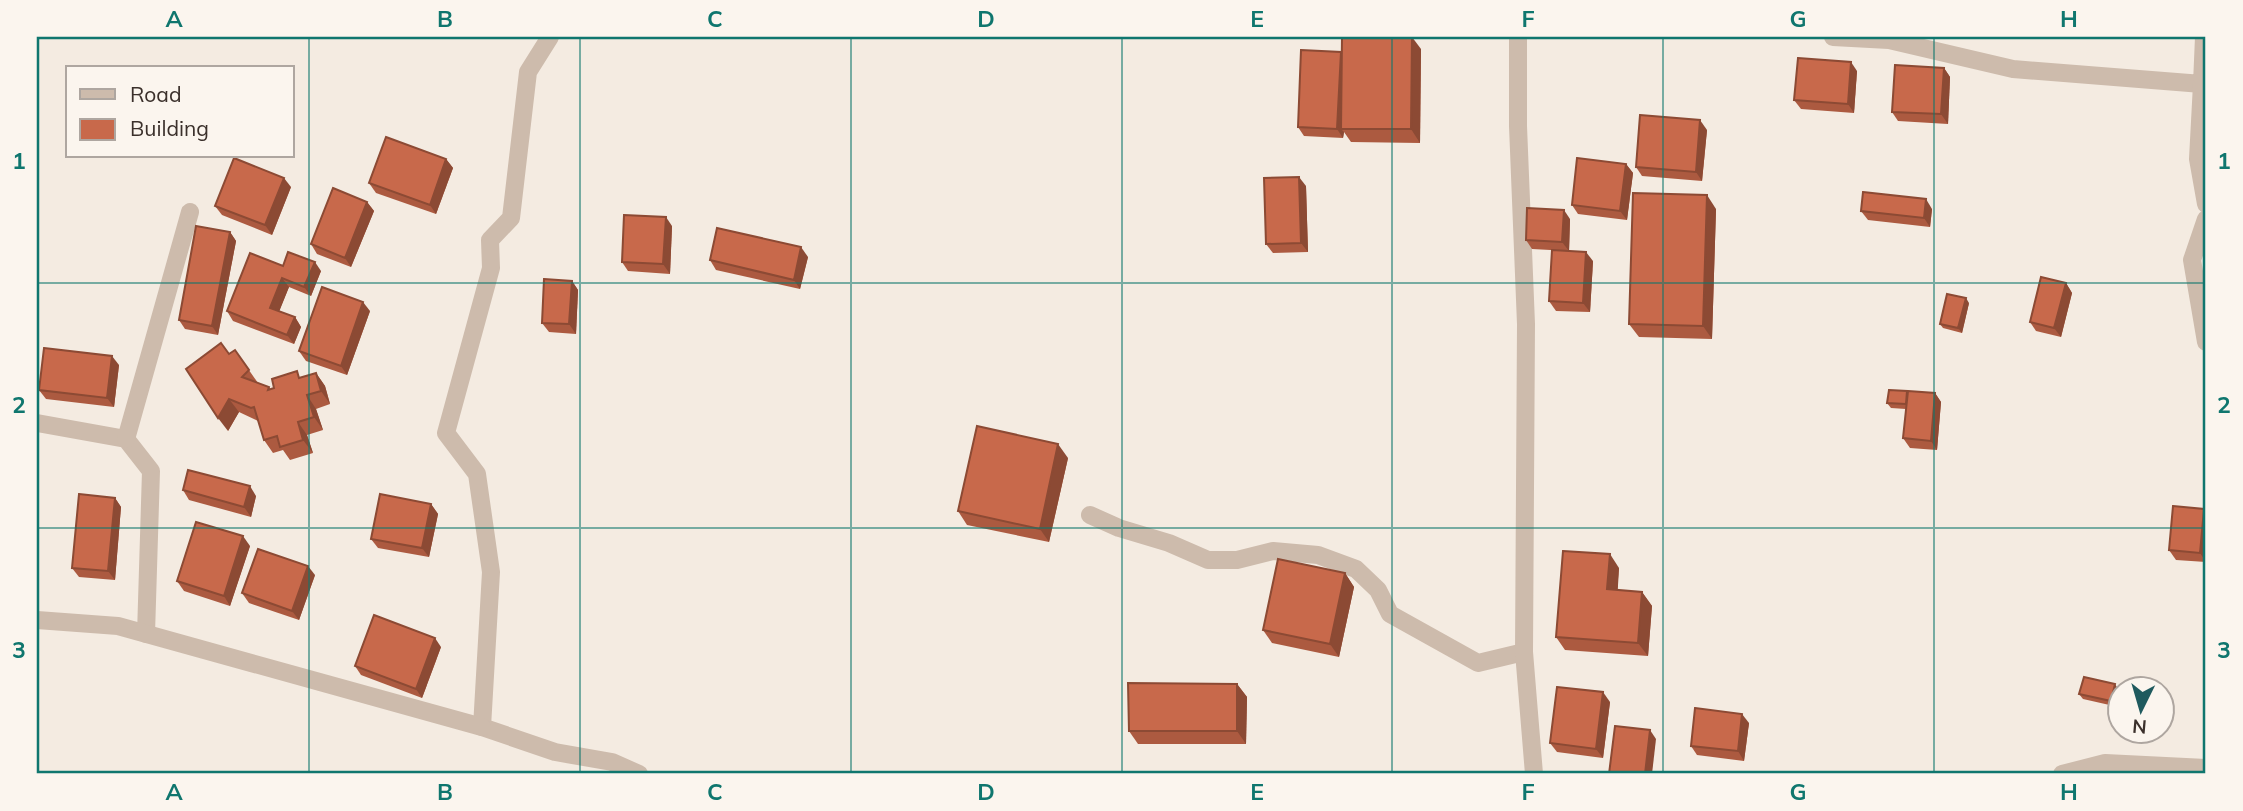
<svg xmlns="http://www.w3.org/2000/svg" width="2243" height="811" viewBox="0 0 2243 811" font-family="Mulish,sans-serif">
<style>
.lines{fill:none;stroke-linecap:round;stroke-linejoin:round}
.service{stroke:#cdbbac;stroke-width:18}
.minor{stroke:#cdbbac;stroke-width:18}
.wall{fill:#ac5a40}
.shaded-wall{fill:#8c4a34}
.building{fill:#c8694b;stroke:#8c4a34;stroke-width:2}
.grid{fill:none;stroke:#0f766e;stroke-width:2;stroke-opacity:0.55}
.neatline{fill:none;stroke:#0f766e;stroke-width:2.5}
.grid-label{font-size:23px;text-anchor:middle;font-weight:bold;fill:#0f766e}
</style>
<rect width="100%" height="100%" fill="#f4ebe1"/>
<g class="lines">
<path class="service" d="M1090,515l29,13 50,15 39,17h29l36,-9 45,4 38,14 22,21 12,24 88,49 46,-11"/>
<g class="minor">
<path d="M550,37l-22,35 -17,146 -21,22 1,28 -45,165 31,41 14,98 -9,155 73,25 57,10 27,12"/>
<path d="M1518,37v89l8,198 -2,328 10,122"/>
<path d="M1833,37l56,3 124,29 189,15 2,-47"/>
<path d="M2202,84l-4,75 8,45"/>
<path d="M2206,219l-14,41 14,82"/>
<path d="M37,423l89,16 25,32 -5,163"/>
<path d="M126,439l64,-227"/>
<path d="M37,620l81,6 364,101"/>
<path d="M2062,774l43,-11 101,5"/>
</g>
</g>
<g class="wall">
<path d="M1421,49l-1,94 -69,-1 -7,-10 -1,6 -39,-2 -6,-9 43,-75 1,2z"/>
<path d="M1944,68l6,9 -2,47 -50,-3 -6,-9z"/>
<path d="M1857,71l-3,42 -53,-4 -7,-9z"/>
<path d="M1707,130l-5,51 -60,-5 -6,-9z"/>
<path d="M446,159l7,9 -17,46 -60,-21 -7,-10z"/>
<path d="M1626,164l7,9 -6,47 -49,-6 -6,-9z"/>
<path d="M1306,186l2,66 -35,1 -7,-9z"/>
<path d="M291,187l-19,48 -50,-20 -7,-9z"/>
<path d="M367,202l7,9 -23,56 -34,-13 -6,-10z"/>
<path d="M1716,209l-4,130 -73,-2 -10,-13z"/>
<path d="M1932,209l-2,18 -62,-7 -7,-9z"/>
<path d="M1570,219l-1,32 -37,-2 -6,-9z"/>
<path d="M672,226l-2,48 -42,-3 -6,-9z"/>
<path d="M230,232l6,9 -18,94 -33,-6 -6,-9z"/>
<path d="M808,257l-8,32 -84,-19 -6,-10z"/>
<path d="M1593,261l-3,51 -34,-1 -7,-10z"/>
<path d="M283,266l38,5 -10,25 -22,-9 -10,24 16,6 6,10 -7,17 -61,-23 -6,-10z"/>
<path d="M572,281l6,9 -2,44 -27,-2 -7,-9z"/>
<path d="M2066,283l6,10 -11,44 -25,-6 -6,-9z"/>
<path d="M1969,303l-7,30 -19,-5 -3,-4z"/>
<path d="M370,311l-23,64 -41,-14 -7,-10z"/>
<path d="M235,350l23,33 11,4 1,3 46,-17 9,13 5,18 -14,5 7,21 -16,5 6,18 -23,7 -7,-10 -10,3 -9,-13 -6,-19 -19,-9 -11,19 1,-77z"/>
<path d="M119,365l-5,42 -68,-8 -7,-9z"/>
<path d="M1935,393l6,9 -4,48 -27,-2 -7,-10 3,-29 -15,-1 -4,-5z"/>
<path d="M1068,458l-19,84 -82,-17 -9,-14z"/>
<path d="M183,490l73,6 -5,21 -62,-17z"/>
<path d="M115,498l6,9 -6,73 -36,-3 -7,-9z"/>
<path d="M431,504l7,10 -9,43 -51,-9 -7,-9z"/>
<path d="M2206,512v50l-30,-2 -7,-10z"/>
<path d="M250,546l-20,60 -46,-15 -7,-10z"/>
<path d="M1619,568l-2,22 25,2 10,14 -4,50 -83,-6 -9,-13z"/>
<path d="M1345,573l9,14 -15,70 -67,-14 -9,-13z"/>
<path d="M315,575l-16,45 -50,-17 -7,-10z"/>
<path d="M441,647l-19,51 -61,-23 -6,-9z"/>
<path d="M1237,684l10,13 -1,47h-108l-9,-13z"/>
<path d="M2118,689l-4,17 -31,-7 -4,-5z"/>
<path d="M1610,702l-7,56 -46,-6 -7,-9z"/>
<path d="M1749,723l-5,38 -47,-6 -6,-9z"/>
</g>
<g class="shaded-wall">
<path d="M1412,37l9,12 -1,94 -9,-14z"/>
<path d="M1341,52l6,10 -6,67 3,3 -1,6 -6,-9z"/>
<path d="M1851,62l6,9 -3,42 -6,-9z"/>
<path d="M1944,68l6,9 -2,47 -7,-10z"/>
<path d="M1700,120l7,10 -5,51 -6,-9z"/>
<path d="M446,159l7,9 -17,46 -6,-9z"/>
<path d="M1626,164l7,9 -6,47 -7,-9z"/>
<path d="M1299,177l7,9 2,66 -7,-9z"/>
<path d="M284,178l7,9 -19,48 -7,-10z"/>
<path d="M1707,195l9,14 -4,130 -9,-13z"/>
<path d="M1926,199l6,10 -2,18 -6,-9z"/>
<path d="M367,202l7,9 -23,56 -6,-9z"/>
<path d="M1564,210l6,9 -1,32 -7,-9z"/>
<path d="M666,217l6,9 -2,48 -7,-10z"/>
<path d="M230,232l6,9 -18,94 -6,-9z"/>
<path d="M801,247l7,10 -8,32 -6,-9z"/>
<path d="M1586,252l7,9 -3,51 -7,-9z"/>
<path d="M315,262l6,9 -10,25 -7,-9z"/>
<path d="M282,278l7,9 -12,30 -7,-9z"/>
<path d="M572,281l6,9 -2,44 -7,-10z"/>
<path d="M2066,283l6,10 -11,44 -7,-9z"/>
<path d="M1966,298l3,5 -7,30 -4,-5z"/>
<path d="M363,302l7,9 -23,64 -6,-9z"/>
<path d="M295,317l6,10 -7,17 -7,-9z"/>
<path d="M112,356l7,9 -5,42 -7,-9z"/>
<path d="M316,373l9,13 5,18 -9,-13z"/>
<path d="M1935,393l6,9 -4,48 -6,-9z"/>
<path d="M307,395l9,14 7,21 -9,-13z"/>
<path d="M229,399l10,13 -11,19 -10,-13z"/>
<path d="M298,422l9,13 6,18 -10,-13z"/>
<path d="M1058,444l10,14 -19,84 -9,-13z"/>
<path d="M250,486l6,10 -5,21 -7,-10z"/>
<path d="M115,498l6,9 -6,73 -7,-9z"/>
<path d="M431,504l7,10 -9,43 -7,-9z"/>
<path d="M2204,509l2,3v50l-6,-9z"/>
<path d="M243,536l7,10 -20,60 -6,-10z"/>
<path d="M1610,554l9,14 -2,35 -10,-14z"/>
<path d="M308,566l7,9 -16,45 -7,-9z"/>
<path d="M1345,573l9,14 -15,70 -9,-13z"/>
<path d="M1642,592l10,14 -4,50 -10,-13z"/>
<path d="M435,638l6,9 -19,51 -6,-9z"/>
<path d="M1237,684l10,13 -1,47 -9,-13z"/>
<path d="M2115,684l3,5 -4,17 -3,-5z"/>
<path d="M1603,692l7,10 -7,56 -7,-9z"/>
<path d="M1742,714l7,9 -5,38 -6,-10z"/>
<path d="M1650,730l6,9 -4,35h-7z"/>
</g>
<g class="building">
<path d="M1342,37h70l-1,92h-70z"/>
<path d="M1301,50l40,2 -4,77 -39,-2z"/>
<path d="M1798,58l53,4 -3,42 -54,-4z"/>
<path d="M1895,65l49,3 -3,46 -49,-2z"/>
<path d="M1640,115l60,5 -4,52 -60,-5z"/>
<path d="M386,137l60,22 -16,46 -61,-22z"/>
<path d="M234,158l50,20 -19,47 -50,-19z"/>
<path d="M1577,158l49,6 -6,47 -48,-6z"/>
<path d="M1299,177l2,66 -35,1 -2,-66z"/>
<path d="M333,188l34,14 -22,56 -34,-14z"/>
<path d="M1863,192l63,7 -2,19 -63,-7z"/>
<path d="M1633,193l74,2 -4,131 -74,-2z"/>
<path d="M1527,208l37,2 -2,32 -36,-2z"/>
<path d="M624,215l42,2 -3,47 -41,-2z"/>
<path d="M196,226l34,6 -18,94 -33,-6z"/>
<path d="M717,228l84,19 -7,33 -84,-20z"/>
<path d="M1552,250l34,2 -3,51 -34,-2z"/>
<path d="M288,252l27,10 -11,25 -22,-9 -12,30 25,9 -8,18 -60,-24 23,-58 33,13z"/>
<path d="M2041,277l25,6 -12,45 -24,-6z"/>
<path d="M544,279l28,2 -3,43 -27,-1z"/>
<path d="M322,287l41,15 -22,64 -42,-15z"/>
<path d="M1947,294l19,4 -8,30 -18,-4z"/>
<path d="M221,343l8,11 6,-4 14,20 -7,7 27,10 -1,3 6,-2 -2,-9 25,-8 2,7 17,-5 5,18 -14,4 7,22 -16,5 5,18 -23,7 -3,-11 -13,4 -10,-33 -3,1 -22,-9 -11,19 -32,-49z"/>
<path d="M44,348l68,8 -5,42 -68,-8z"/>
<path d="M1889,390l18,1 -1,13 -19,-1z"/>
<path d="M1908,391l27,2 -4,48 -28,-3z"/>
<path d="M977,426l81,18 -18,85 -82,-18z"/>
<path d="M188,470l62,16 -6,21 -61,-17z"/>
<path d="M79,494l36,4 -7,73 -36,-3z"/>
<path d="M380,494l51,10 -9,44 -51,-9z"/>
<path d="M2173,506l31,3 -4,44 -31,-3z"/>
<path d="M196,522l47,14 -19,60 -47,-15z"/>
<path d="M258,549l50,17 -16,45 -50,-18z"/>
<path d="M1563,551l47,3 -3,35 35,3 -4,51 -82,-6z"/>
<path d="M1278,559l67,14 -15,71 -67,-14z"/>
<path d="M374,615l61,23 -19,51 -61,-23z"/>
<path d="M2084,677l31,7 -4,17 -32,-7z"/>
<path d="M1128,683l109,1v47h-108z"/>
<path d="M1557,687l46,5 -7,57 -46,-6z"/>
<path d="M1695,708l47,6 -4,37 -47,-5z"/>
<path d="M1615,726l35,4 -5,44h-36z"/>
</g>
<path class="grid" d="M309,37v737M580,37v737M851,37v737M1122,37v737M1392,37v737M1663,37v737M1934,37v737M37,283h2169M37,528h2169"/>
<rect width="2243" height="811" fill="none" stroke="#fbf5ee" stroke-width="77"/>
<rect x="66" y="66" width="228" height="91" fill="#fbf5ee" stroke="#aea6a0" stroke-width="2"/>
<rect x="80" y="89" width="35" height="10" fill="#cdbbac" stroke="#aea6a0" stroke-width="2"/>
<text x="130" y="102" font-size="21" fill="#3b302b">Road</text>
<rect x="80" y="119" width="35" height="21" fill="#c8694b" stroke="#aea6a0" stroke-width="2"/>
<text x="130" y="136" font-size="21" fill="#3b302b">Building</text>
<g transform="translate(2141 710) rotate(185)"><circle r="33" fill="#fbf5ee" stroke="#aea6a0" stroke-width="2"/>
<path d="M0-5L12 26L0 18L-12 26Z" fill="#1f5a5e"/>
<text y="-10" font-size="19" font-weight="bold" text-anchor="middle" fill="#3b302b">N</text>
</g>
<rect x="38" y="38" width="2166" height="734" class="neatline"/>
<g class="grid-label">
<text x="174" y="27">A</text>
<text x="445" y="27">B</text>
<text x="715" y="27">C</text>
<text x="986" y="27">D</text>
<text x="1257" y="27">E</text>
<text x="1528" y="27">F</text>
<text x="1798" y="27">G</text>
<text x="2069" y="27">H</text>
<text x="19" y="169">1</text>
<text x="2224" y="169">1</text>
<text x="19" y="413">2</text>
<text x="2224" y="413">2</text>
<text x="19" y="658">3</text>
<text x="2224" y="658">3</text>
<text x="174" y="800">A</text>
<text x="445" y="800">B</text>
<text x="715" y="800">C</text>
<text x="986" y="800">D</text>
<text x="1257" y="800">E</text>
<text x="1528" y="800">F</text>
<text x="1798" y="800">G</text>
<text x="2069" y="800">H</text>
</g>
</svg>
